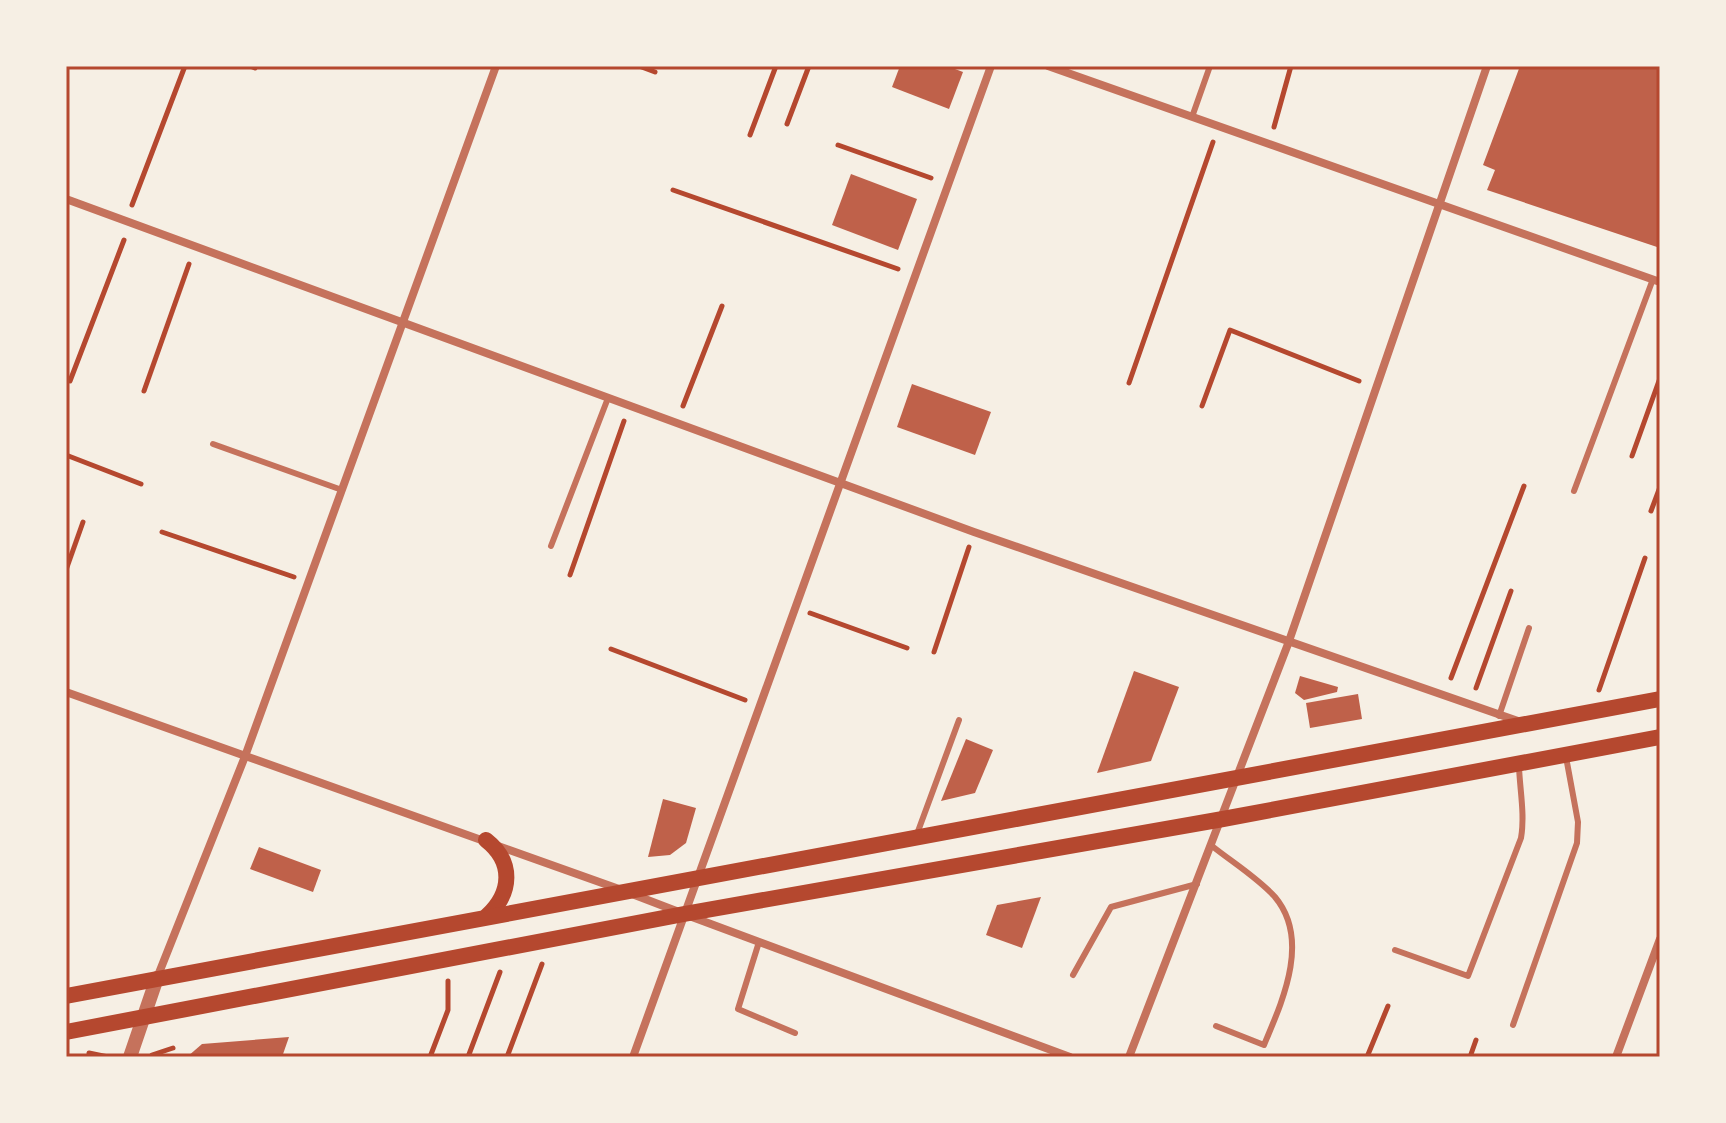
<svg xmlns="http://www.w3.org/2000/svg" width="1726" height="1123" viewBox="0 0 1726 1123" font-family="Arial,sans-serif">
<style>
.building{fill:#bf614a}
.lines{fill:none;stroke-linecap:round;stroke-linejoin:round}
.path{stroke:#b5482f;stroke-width:5}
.service{stroke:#c5725c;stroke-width:6}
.minor{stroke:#c5725c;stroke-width:8}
.tertiary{stroke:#c5725c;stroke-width:14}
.secondary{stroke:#b5482f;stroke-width:16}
.neatline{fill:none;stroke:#b5482f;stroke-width:3}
</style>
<rect width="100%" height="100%" fill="#f6efe4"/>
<g class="building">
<path d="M900,66h47l16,6 -14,37 -57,-22z"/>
<path d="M1520,66h140v182l-173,-58 8,-20 -12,-5z"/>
<path d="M851,174l66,25 -19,51 -66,-25z"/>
<path d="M912,384l79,28 -16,43 -78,-28z"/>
<path d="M1134,671l45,16 -28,74 -54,12z"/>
<path d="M1300,676l38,11 -1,5 -33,8 -9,-7z"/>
<path d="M1358,694l4,25 -52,9 -4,-25z"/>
<path d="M966,739l27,11 -18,43 -34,8z"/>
<path d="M663,799l33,9 -10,35 -16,12 -22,2z"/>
<path d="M259,847l62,23 -8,22 -63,-23z"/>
<path d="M1041,897l-19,51 -36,-13 11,-30z"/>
<path d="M289,1037l-7,20h-95l15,-13z"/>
</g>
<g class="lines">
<g class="path">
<path d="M250,66l5,2"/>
<path d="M639,66l16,6"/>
<path d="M787,124l22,-58"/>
<path d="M1274,127l17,-61"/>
<path d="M750,135l26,-69"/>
<path d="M838,145l93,33"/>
<path d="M673,190l225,79"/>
<path d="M132,205l53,-139"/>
<path d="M70,381l54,-141"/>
<path d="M1129,383l84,-241"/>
<path d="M144,391l45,-127"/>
<path d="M683,406l39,-100"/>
<path d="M1202,406l28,-76 129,51"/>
<path d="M66,455l75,29"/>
<path d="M1632,456l28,-78"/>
<path d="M1651,511l9,-24"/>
<path d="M162,532l132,45"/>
<path d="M66,570l17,-48"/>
<path d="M570,575l54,-154"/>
<path d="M810,613l97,35"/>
<path d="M611,649l134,51"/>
<path d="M934,652l35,-105"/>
<path d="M1451,678l73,-192"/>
<path d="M1476,688l35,-97"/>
<path d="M1599,690l46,-132"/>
<path d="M89,1053l19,4"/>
<path d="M152,1055l21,-7"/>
<path d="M430,1057l18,-47v-29"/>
<path d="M468,1057l32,-85"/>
<path d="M507,1057l35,-93"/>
<path d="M1367,1057l21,-51"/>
<path d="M1470,1057l6,-17"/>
</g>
<g class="service">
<path d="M1192,117l18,-51"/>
<path d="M213,444l129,46"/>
<path d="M1574,491l79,-212"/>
<path d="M551,546l57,-148"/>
<path d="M1499,716l30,-88"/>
<path d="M917,834l42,-114"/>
<path d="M1212,846c20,16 46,32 63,51 36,43 7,105 -11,148l-48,-19"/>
<path d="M759,942l-21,67 57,24"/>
<path d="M1395,950l73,26 53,-138c4,-23 -1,-47 -2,-71"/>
<path d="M1073,975l38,-68 86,-23"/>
<path d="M1513,1025l64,-182 1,-21 -12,-65"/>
</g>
<g class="minor">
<path d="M1048,66l612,216"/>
<path d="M66,199l908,333 544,189"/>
<path d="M66,692l553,197"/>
<path d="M632,894l47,18"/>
<path d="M692,917l378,140"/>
<path d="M157,978l87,-219 252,-693"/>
<path d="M633,1057l358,-991"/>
<path d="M1129,1057l159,-413 199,-578"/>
<path d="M1616,1057l44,-118"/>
</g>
<path class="tertiary" d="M130,1057l27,-79"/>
<g class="secondary">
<path d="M486,840c28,22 26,53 1,76"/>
<path d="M66,996l1594,-297"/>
<path d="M66,1032l618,-118 539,-95 437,-82"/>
</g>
</g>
<rect width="1726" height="1123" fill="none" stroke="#f6efe4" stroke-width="136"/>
<rect x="68" y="68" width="1590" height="987" class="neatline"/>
</svg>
